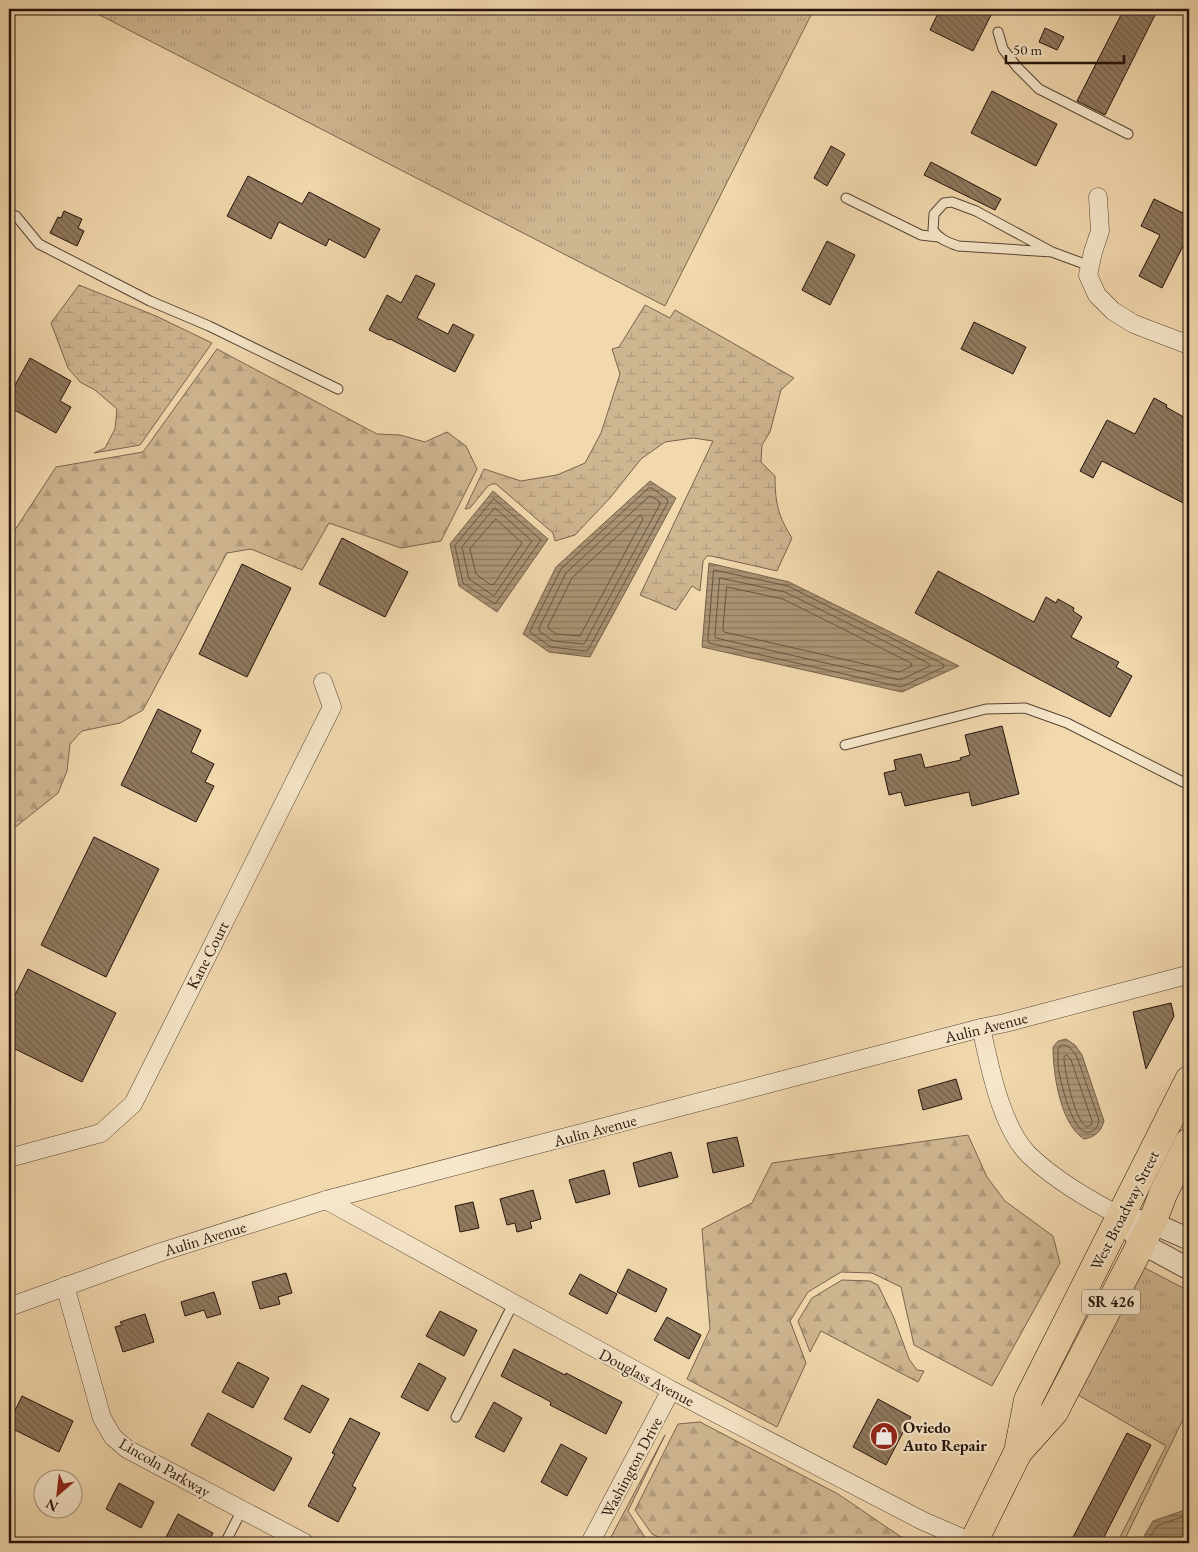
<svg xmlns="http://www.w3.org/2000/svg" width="1198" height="1552" viewBox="0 0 1198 1552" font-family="'EB Garamond',serif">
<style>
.grass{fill:url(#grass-tufts);stroke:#79644e}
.forest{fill:url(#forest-firs);stroke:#79644e}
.wetland{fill:url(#wetland-marsh);stroke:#79644e}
.water{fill:url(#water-rules);stroke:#75614b}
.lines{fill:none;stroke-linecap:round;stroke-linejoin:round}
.shore{stroke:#685440;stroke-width:1}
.building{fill:url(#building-back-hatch);stroke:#24120b}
.service-casing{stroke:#574434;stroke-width:11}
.minor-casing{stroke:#574434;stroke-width:19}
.tertiary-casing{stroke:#574434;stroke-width:23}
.primary-casing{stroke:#24120b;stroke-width:29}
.service{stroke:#f6e6ca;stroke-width:9}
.minor{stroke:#f6e6ca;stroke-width:18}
.tertiary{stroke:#f6e6ca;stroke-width:21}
.primary{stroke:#f1d8ad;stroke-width:28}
.labels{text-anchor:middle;stroke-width:4.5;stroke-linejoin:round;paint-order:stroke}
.shield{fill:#f6e6ca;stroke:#635244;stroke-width:1}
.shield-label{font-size:15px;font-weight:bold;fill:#24120b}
.street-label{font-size:16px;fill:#24120b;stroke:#f6e6ca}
.poi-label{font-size:16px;font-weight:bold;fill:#24120b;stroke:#f6e6ca;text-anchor:start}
</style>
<defs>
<pattern id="grass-tufts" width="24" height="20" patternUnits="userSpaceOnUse" patternTransform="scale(1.25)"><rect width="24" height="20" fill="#ceb691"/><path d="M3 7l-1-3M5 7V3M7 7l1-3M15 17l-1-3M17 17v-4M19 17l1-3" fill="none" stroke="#b19b7c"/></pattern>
<pattern id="forest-firs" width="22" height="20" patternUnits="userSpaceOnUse" patternTransform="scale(1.25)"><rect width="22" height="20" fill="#ceb691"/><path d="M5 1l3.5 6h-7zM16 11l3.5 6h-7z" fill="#b19b7c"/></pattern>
<pattern id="wetland-marsh" width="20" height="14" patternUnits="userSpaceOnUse" patternTransform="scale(1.25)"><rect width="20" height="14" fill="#ceb691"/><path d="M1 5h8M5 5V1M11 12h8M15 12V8" fill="none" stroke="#b19b7c"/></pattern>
<pattern id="water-rules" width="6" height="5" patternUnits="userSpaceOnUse" patternTransform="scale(1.25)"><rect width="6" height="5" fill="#ab9576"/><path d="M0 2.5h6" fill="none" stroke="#8b785f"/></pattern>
<pattern id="building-back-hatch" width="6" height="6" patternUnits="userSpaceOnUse" patternTransform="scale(1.25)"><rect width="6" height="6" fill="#8f795f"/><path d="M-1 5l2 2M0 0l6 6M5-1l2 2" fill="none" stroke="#75624d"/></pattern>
</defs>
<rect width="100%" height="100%" fill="#f1d8ad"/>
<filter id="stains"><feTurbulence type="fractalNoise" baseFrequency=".004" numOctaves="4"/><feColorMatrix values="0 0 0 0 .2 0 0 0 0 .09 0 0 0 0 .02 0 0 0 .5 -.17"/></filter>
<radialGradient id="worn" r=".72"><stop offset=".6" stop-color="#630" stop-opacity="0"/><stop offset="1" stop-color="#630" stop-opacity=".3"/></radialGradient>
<g class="grass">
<path d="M88,9h726l-149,297z"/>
<path d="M1139,1265l50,26v116l-66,136h-6l49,-97 -93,-54z"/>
</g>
<g class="forest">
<path d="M217,349l160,85 23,1 25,7 22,-10 19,14 11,23 -36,72 -40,7 -72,-25 -27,47 -51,-21 -24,4 -84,157 -23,13 -38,8 -12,13 -3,27 -9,22 -45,36 -4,5v-295l47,-72 87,-15z"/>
<path d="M968,1135l19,42 18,24 48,35 7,27 -68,123 -78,-41 -13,-58 -29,-14 -31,-1 -33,20 -18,29 16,42 -29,64 -90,-48 23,-50 -8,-100 50,-26 20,-40z"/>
<path d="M842,1280l28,1 8,4 16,33 15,41 8,11 7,1 -6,11 -97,-51 -11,21 -12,-31 14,-23z"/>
<path d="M700,1422l138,72 72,49h-239l-19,-9 -17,-24 43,-86z"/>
<path d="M665,1435l-37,76 18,28 8,4h-30l-13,-6z"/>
</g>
<g class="wetland">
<path d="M79,285l77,31 56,27 -72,102 -46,8 11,-5 10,-19 2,-20 -22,-19 -15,-8 -12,-14 -17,-45z"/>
<path d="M645,305l25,13 5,-8 119,68 -13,12 -11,42 -8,13 -1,17 14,14c0,26 3,40 17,62l-15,33 -66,-15h-4l-4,5 -3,30 -8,-5 -16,24 -36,-15 73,-154 -20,-3 -28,4 -24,17 -31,39 -35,37 -20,6 -2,-8 -57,-49h-4l-4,2 -18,22 -5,1 19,-40 37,12 36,-6 28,-12 16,-30 19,-59 -8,-25 7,-2z"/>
</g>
<g class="water">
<path d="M650,481l26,17 -86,159 -41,-5 -26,-18 33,-67z"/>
<path d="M493,491l55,48 -51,73 -38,-26 -9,-42z"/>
<path d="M709,563l80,19 170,84 -57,26 -200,-45z"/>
<path d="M1066,1039l9,6 7,10 22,66c-3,11 -9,16 -20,18 -24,-15 -31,-66 -31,-92l5,-6z"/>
<path d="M1188,1509l1,1v33h-49l13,-22z"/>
</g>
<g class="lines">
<g class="shore">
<path d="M649,488h3l15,11 1,3 -80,148 -3,1 -34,-4 -20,-14 -1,-2 31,-62z"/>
<path d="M650,496l9,5 1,3 -76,140 -31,-3 -14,-10v-3l27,-55z"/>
<path d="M494,499l47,41 -46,64 -32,-21 -8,-37z"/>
<path d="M495,508l37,33 -38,55 -25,-17 -7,-32z"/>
<path d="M641,515l2,4 -63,117 -24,-2 -7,-5 -1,-3 24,-48z"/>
<path d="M496,519l26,24 -28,41 -3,1 -15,-11 -6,-25z"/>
<path d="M714,570l74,16 155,78 1,3 -43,20 -192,-44 -1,-3z"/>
<path d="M720,578l65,14 143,71 2,3 -30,14 -184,-42 -1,-2z"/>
<path d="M727,587l56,12 128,64 1,3 -13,6 -175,-40 -1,-2z"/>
<path d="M1061,1045c8,-1 12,6 16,12l22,63c-1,6 -3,10 -9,12 -17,7 -31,-55 -32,-67 0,-5 0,-11 0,-16z"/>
<path d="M1067,1055l4,5 21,61v3l-5,3c-12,-5 -23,-57 -23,-70z"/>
<path d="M1146,1543l11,-17 32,-12"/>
</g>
</g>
<g class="building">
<path d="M940,9h54l-21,42 -43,-21z"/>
<path d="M1124,9h34l-53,106 -28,-14z"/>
<path d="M1045,28l19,9 -7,13 -18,-8z"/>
<path d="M992,91l65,33 -21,42 -65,-33z"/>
<path d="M831,146l14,8 -18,32 -13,-8z"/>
<path d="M931,162l70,37 -6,11 -71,-35z"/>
<path d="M248,176l54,28 7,-12 71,37 -15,29 -36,-19 -3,7 -47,-24 -8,17 -44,-23z"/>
<path d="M1154,199l35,17v33l-6,-3 -21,42 -23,-12 21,-41 -19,-9z"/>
<path d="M64,211l18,8 -4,9 6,3 -7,15 -27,-13 8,-16 3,1z"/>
<path d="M827,241l28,14 -25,50 -28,-15z"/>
<path d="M416,275l19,9 -18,34 31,16 5,-10 21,11 -19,37 -65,-33 -1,1 -20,-10 18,-35 14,8z"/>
<path d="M974,322l52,25 -13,27 -52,-25z"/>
<path d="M30,358l41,23 -11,20 11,6 -15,26 -47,-26v-23l5,3z"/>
<path d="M1154,398l13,7 -1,2 23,13v86l-87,-45 -9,17 -13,-7 27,-51 28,14z"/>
<path d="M342,538l66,34 -23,45 -66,-33z"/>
<path d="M242,564l49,24 -44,89 -48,-23z"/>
<path d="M938,571l96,51 12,-25 10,6 2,-4 16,9 -1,3 9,6 -11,20 48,25 -3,5 16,9 -22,41 -195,-104z"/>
<path d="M158,709l43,21 -10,22 23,12 -9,18 9,4 -18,36 -75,-37z"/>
<path d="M1002,726l17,68 -47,12 -3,-14 -64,14 -4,-14 -12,3 -5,-22 12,-3 -2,-10 27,-6 4,14 36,-8 -1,-2 10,-3 -5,-20z"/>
<path d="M94,837l65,32 -53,108 -65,-32z"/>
<path d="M28,969l88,44 -34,69 -73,-36v-39z"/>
<path d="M1171,1003l3,13 -28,53 -13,-57z"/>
<path d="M956,1079l6,20 -39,11 -5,-20z"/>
<path d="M737,1137l7,29 -31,7 -6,-30z"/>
<path d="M671,1152l7,25 -39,10 -6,-24z"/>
<path d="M604,1170l6,24 -34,9 -7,-23z"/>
<path d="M533,1190l8,29 -11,3 2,6 -15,4 -2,-9 -8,2 -7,-26z"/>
<path d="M473,1202l6,26 -19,4 -5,-26z"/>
<path d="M628,1269l39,20 -11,23 -39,-20z"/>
<path d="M286,1273l6,20 -14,4 2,7 -20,5 -8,-27z"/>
<path d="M580,1274l37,20 -10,20 -38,-20z"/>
<path d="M214,1292l7,22 -14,4 -3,-8 -19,6 -4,-14z"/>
<path d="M440,1311l37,19 -13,26 -38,-20z"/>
<path d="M145,1314l9,28 -31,10 -8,-25 7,-2 -2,-3z"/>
<path d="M667,1317l34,18 -12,24 -35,-19z"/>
<path d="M514,1349l51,26 1,-2 56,29 -16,32 -56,-29 1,-3 -50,-26z"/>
<path d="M238,1362l31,16 -16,30 -31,-16z"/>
<path d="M419,1363l27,15 -18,33 -27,-14z"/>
<path d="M302,1385l27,14 -19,34 -26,-14z"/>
<path d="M22,1396l51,25 -14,31 -50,-25v-4z"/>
<path d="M878,1399l33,18 -25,48 -33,-18z"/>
<path d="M494,1402l28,16 -18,34 -29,-15z"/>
<path d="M208,1413l84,45 -18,33 -83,-46z"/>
<path d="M350,1418l30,15 -28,53 4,2 -18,34 -30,-16 27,-52 -3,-1z"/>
<path d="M1127,1433l24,12 -50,98h-31z"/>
<path d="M561,1444l26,14 -20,38 -26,-14z"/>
<path d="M119,1483l35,19 -13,26 -35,-19z"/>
<path d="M178,1514l35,19 -5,10h-45z"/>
</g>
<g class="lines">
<defs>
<g id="service">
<path d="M998,32l5,17 14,18 22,22 89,45"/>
<path d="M846,198l75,37 17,2"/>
<path d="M9,214l7,2 23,28 111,57 59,25 129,63"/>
<path d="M1052,252l-94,-6c-10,-4 -18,-6 -25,-16l1,-16 10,-11 8,-1 24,9 76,41 38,14"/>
<path d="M845,745l141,-36 39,-1 42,15 122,62"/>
<path d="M456,1417l57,-113"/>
<path d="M225,1543l17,-33"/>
</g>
<g id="minor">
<path d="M1098,197l2,34 -7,21 -5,23 9,20 16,16 21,13 55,21"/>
<path d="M981,1028c6,25 11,53 20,77 6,17 15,37 28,50 26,25 59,44 91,61"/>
<path d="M9,1158l92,-25 32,-29 199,-397 -9,-25"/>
<path d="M326,1200l345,190 252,131 51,22"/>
<path d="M65,1286l37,132 11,19 14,12 178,94"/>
<path d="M9,1307l149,-54 168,-53 655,-172 24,-5 182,-48"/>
<path d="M590,1543l81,-153"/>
</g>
<g id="tertiary">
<path d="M1120,1216l21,27 48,26"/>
<path d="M1138,1220l14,3 37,16"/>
</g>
<g id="primary">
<path d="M1018,1452l36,-40 98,-189 11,-29 26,-52"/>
<path d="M973,1543l45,-91 10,-52 161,-320"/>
</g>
</defs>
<use href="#service" class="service-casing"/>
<use href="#minor" class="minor-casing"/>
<use href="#tertiary" class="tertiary-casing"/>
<use href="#primary" class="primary-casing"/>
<use href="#service" class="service"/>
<use href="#minor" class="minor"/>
<use href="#tertiary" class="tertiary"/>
<use href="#primary" class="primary"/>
</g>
<defs>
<symbol id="shop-disc" viewBox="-11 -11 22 22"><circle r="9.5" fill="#8f2418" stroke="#f6e6ca"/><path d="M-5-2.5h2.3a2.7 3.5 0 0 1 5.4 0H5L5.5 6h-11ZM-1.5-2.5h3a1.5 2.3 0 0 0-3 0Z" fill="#fff"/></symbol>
</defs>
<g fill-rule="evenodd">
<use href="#shop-disc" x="868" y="1420" width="32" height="32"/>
</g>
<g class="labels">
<rect class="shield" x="1082" y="1289.5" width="58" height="25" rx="4"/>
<g class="shield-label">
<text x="1111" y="1307">SR 426</text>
</g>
<g class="street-label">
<text transform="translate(207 955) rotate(-63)" y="6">Kane Court</text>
<text transform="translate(986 1027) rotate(-14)" y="6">Aulin Avenue</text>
<text transform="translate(595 1130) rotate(-15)" y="6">Aulin Avenue</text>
<text transform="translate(1124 1210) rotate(-63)" y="6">West Broadway Street</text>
<text transform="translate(205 1238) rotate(-17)" y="6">Aulin Avenue</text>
<text transform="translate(647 1377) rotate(28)" y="6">Douglass Avenue</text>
<text transform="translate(165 1467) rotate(30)" y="6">Lincoln Parkway</text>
<text transform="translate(631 1467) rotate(-62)" y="6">Washington Drive</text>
</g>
<g class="poi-label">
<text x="903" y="1433">Oviedo<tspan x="903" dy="18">Auto Repair</tspan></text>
</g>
</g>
<rect width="1198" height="1552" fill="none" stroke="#f1d8ad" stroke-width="30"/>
<rect x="10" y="10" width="1178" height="1532" fill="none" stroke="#24120b" stroke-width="2.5"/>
<rect x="15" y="15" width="1168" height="1522" fill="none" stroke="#24120b"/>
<g transform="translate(58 1494) rotate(208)"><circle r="24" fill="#f6e6ca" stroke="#a2917e"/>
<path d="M0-4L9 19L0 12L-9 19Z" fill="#8f2418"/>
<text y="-8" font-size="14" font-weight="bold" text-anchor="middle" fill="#24120b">N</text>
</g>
<path d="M1006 55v8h118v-8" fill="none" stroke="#24120b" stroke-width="2.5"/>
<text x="1013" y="55" font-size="15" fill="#24120b" stroke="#f6e6ca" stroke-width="4" paint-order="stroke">50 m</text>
<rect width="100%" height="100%" filter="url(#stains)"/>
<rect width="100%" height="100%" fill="url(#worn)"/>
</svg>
